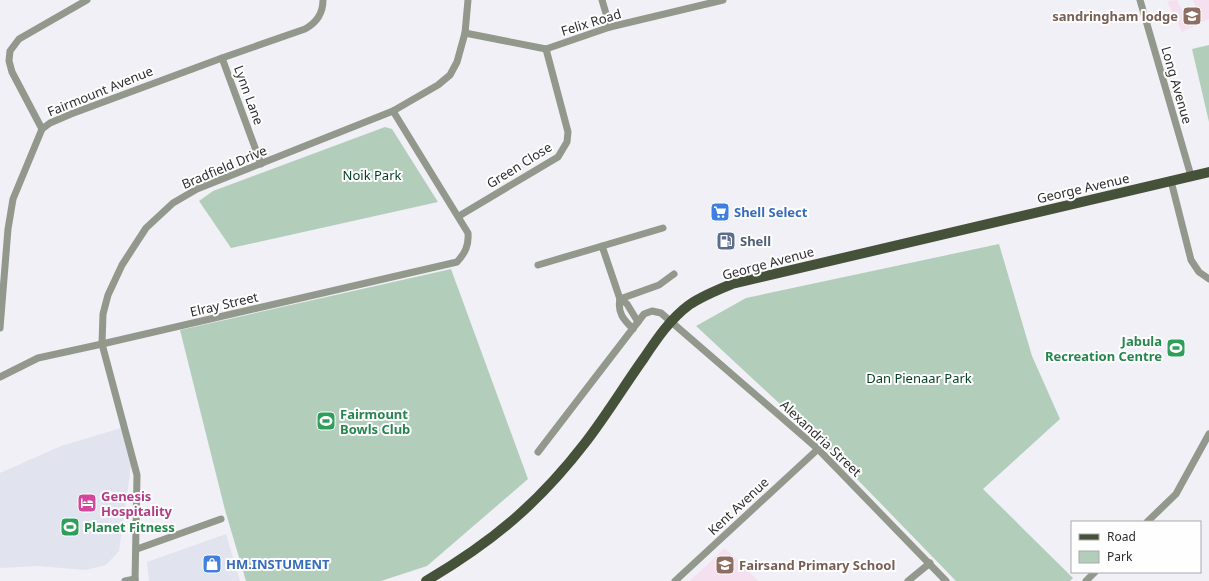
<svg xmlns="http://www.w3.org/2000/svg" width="1209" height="581" viewBox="0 0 1209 581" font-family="'Noto Sans',sans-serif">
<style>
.built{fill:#e1e3ef}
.education{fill:#f4e0ef}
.green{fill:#b2cebb}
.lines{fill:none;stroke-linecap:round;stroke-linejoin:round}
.street{stroke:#92988b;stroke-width:7}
.primary{stroke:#465139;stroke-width:10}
.labels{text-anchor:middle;stroke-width:4;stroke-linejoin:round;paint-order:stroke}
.education-label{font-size:13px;font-weight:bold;fill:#785e54;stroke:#fefeff;text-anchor:end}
.street-label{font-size:13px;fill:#2d2d2f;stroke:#fefeff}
.park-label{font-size:13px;fill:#023d20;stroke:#fefeff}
.shop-label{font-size:13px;font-weight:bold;fill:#366cbe;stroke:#fefeff;text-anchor:start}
.service-label{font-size:13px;font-weight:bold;fill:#4e5e75;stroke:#fefeff;text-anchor:start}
.leisure-label{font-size:13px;font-weight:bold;fill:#27864d;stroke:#fefeff;text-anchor:start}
.hotel-label{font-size:13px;font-weight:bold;fill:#b23c85;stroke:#fefeff;text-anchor:start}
</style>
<rect width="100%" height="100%" fill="#f0f0f6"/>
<g class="built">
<path d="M121,428l11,31 -13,92 -13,14 -21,5 -48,-4 -37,2v-95l61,-27z"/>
<path d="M226,534l14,47h-91l-2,-19z"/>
</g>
<g class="education">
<path d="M1177,0l7,14 12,-6 -3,-8h16v19l-27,13 -15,-31z"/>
<path d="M725,548l33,33h-68z"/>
</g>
<g class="green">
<path d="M1209,45v77l-17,-73z"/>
<path d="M385,127l7,2 46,73 -207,46 -32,-47 14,-10z"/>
<path d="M999,244l33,112 28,63 -77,70 90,89 -3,3h-114l-134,-138 -126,-117 50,-28z"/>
<path d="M451,269l77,210 -101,87 -46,15h-135l-21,-71 -45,-180z"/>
</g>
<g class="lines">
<g class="street">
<path d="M602,0l8,27"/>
<path d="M1140,0l51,176"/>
<path d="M465,33l81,16 64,-22 113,-27"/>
<path d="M222,58l39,106"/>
<path d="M42,129l-30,-57 -3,-11 1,-10 9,-12 68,-39"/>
<path d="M1171,181l20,79 8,12 10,7"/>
<path d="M459,216l99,-59 9,-15 1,-10 -22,-83"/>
<path d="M602,246l18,53c-3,14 4,21 13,30"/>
<path d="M538,265l125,-37"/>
<path d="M620,299l39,-14 15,-11"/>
<path d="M620,299l7,5 11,18"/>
<path d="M0,328l8,-99 5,-30 29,-70 8,-6 21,-9 151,-56 83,-29c11,-6 18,-15 18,-29"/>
<path d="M0,377l38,-19 64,-14 355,-82c8,-9 12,-16 11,-29l-75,-122"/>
<path d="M538,452l106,-138 8,-3 9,2 157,136 128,132"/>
<path d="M1147,522l29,-28 33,-60"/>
<path d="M137,549l84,-30"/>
<path d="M125,581l10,-2"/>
<path d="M135,581l2,-106 -35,-131 1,-30 5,-19 14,-30 24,-37 27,-25 24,-14 196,-78 45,-26 12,-10 7,-13 8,-29 3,-33"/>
<path d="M675,581l143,-132"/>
<path d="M908,581l22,-18"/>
<path d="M1086,581l9,-9"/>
</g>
<path class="primary" d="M426,581c66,-39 112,-77 159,-138 21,-27 39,-57 59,-85 12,-18 26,-39 45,-53 13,-9 28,-15 43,-21l477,-112"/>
</g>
<defs>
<symbol id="school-square" viewBox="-11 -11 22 22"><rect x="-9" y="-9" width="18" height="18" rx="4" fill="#8d6e63" stroke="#fefeff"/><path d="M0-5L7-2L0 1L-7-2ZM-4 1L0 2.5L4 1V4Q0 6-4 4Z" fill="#fff"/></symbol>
<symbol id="supermarket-square" viewBox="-11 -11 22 22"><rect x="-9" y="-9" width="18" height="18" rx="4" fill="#3f7fe0" stroke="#fefeff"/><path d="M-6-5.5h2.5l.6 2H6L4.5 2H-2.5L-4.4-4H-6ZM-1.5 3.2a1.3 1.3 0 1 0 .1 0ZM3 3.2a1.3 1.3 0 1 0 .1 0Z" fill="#fff"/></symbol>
<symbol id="fuel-square" viewBox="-11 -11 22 22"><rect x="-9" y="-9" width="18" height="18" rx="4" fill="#5c6f8a" stroke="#fefeff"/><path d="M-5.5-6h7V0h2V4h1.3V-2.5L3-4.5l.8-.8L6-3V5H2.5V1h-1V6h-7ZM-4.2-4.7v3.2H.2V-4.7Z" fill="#fff"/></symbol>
<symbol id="stadium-square" viewBox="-11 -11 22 22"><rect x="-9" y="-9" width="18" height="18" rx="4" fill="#2e9e5b" stroke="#fefeff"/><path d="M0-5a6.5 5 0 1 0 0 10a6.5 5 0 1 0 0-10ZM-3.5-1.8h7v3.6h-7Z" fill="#fff"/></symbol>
<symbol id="hotel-square" viewBox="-11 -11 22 22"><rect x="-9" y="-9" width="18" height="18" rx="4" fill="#d1479c" stroke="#fefeff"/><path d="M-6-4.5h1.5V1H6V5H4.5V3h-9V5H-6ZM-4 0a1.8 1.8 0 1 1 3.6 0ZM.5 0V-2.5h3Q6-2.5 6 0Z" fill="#fff"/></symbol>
<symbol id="shop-square" viewBox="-11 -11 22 22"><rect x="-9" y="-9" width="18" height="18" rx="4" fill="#3f7fe0" stroke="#fefeff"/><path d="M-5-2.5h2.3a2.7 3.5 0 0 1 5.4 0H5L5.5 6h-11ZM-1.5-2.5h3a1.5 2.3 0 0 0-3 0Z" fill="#fff"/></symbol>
</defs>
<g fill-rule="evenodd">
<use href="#school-square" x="1181" y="5" width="22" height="22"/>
<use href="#supermarket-square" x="709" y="201" width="22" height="22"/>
<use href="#fuel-square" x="715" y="230" width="22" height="22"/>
<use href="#stadium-square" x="1165" y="337" width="22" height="22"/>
<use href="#stadium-square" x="315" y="410" width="22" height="22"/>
<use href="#hotel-square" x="76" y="492" width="22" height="22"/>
<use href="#stadium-square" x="59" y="516" width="22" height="22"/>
<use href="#shop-square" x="201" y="553" width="22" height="22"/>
<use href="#school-square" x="714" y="554" width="22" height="22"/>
</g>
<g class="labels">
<g class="education-label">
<text x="1178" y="21">sandringham lodge</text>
<text x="739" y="570" text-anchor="start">Fairsand Primary School</text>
</g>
<g class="street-label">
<text transform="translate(591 22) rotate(-17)" y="5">Felix Road</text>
<text transform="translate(1177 85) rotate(74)" y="5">Long Avenue</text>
<text transform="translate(100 91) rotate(-22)" y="5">Fairmount Avenue</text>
<text transform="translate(249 95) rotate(70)" y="5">Lynn Lane</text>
<text transform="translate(519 165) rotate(-32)" y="5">Green Close</text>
<text transform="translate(224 167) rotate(-23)" y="5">Bradfield Drive</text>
<text transform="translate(1083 188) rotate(-13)" y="5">George Avenue</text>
<text transform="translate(768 263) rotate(-15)" y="5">George Avenue</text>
<text transform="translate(224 304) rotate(-13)" y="5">Elray Street</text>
<text transform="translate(821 438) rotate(43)" y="5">Alexandria Street</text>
<text transform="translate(738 506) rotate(-43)" y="5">Kent Avenue</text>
</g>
<g class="park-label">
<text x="372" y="180">Noik Park</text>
<text x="919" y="383">Dan Pienaar Park</text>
</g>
<g class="shop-label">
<text x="734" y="217">Shell Select</text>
<text x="226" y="569">HM.INSTUMENT</text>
</g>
<g class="service-label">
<text x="740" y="246">Shell</text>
</g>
<g class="leisure-label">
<text x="1162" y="346" text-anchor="end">Jabula<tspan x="1162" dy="15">Recreation Centre</tspan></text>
<text x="340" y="419">Fairmount<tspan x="340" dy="15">Bowls Club</tspan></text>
<text x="84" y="532">Planet Fitness</text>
</g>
<g class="hotel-label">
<text x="101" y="501">Genesis<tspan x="101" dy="15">Hospitality</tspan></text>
</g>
</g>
<rect x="1071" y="521" width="130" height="52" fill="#fefeff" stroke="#aaaaac"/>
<rect x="1079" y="534" width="20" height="6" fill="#465139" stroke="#aaaaac"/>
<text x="1107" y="541" font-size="12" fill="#2d2d2f">Road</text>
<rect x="1079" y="551" width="20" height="12" fill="#b2cebb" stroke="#aaaaac"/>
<text x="1107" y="561" font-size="12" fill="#2d2d2f">Park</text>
</svg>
